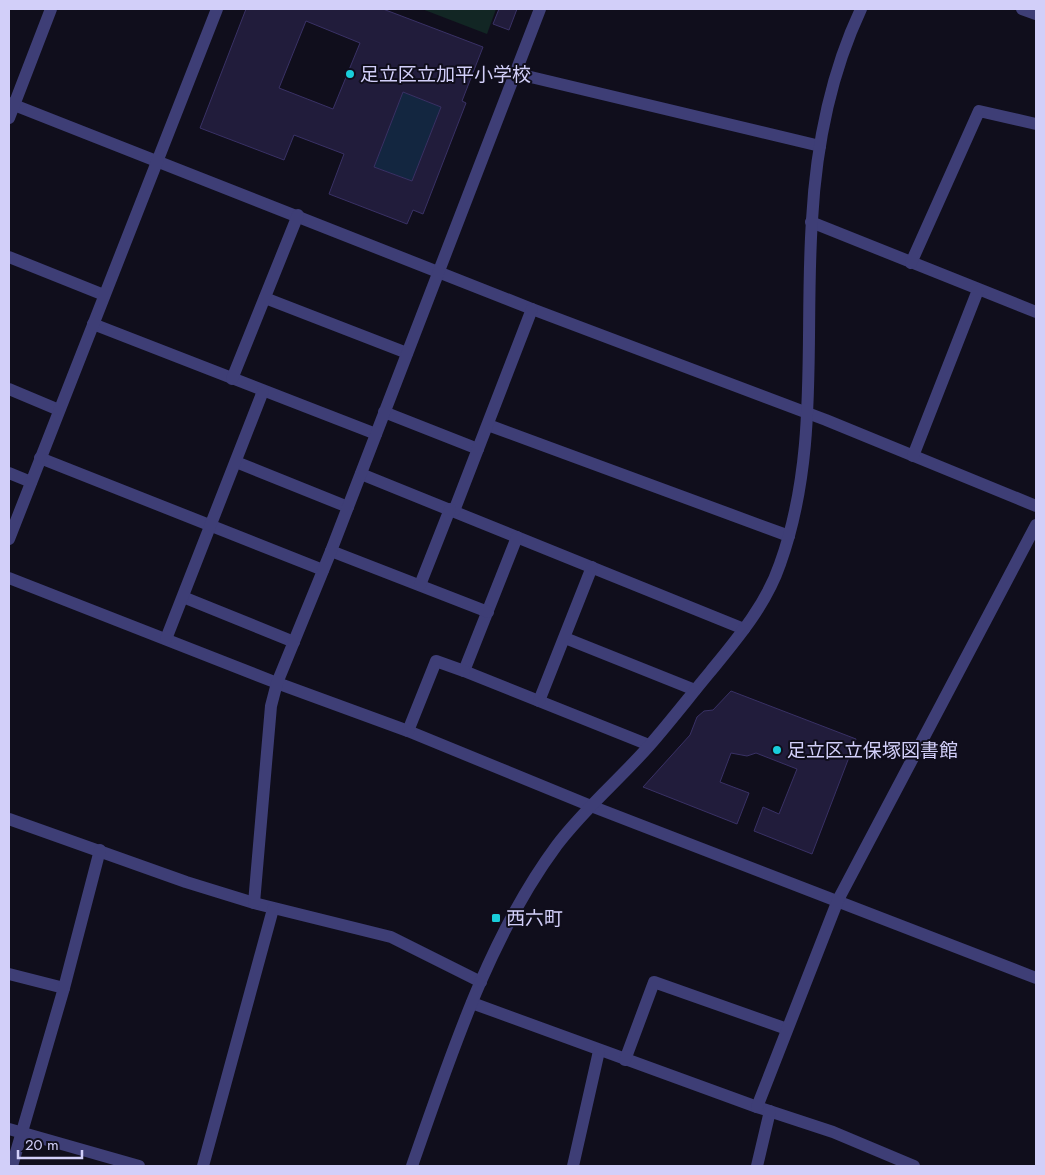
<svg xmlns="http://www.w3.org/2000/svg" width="1045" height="1175" viewBox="0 0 1045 1175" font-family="Jost,'Noto Sans JP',sans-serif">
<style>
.green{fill:#122624}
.water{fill:#132640}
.building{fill:#211c3b;stroke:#393165;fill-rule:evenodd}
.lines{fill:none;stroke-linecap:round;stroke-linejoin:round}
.minor{stroke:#3e3e76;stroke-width:12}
.poi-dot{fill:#19cedb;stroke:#100e1c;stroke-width:2}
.labels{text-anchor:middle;stroke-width:4;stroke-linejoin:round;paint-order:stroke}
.poi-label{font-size:19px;fill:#d2cff9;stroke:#100e1c;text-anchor:start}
</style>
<rect width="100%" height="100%" fill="#100e1c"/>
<path class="green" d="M422,9h74l-9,25z"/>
<path class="water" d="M403,92l38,15 -29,74 -38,-14z"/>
<g class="building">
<path d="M246,9h137l100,38 -21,54 4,2 -43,111 -10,-4 -6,14 -78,-30 15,-40 -50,-19 -10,25 -84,-32zM306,21l54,22 -27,66 -54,-21zM403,92l38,15 -29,74 -38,-14z"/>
<path d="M499,9h18l-8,21 -16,-6z"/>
<path d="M731,691l125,48 -44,115 -58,-23 9,-24 16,7 18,-45 -41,-16 -9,3 -16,-3 -11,29 29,11 -12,31 -94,-37 47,-52 7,-18 7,-6 9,-1z"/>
</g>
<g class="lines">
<g class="minor">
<path d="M1022,9l14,5"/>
<path d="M514,73l306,73"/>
<path d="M9,103l523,206 294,111 210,86"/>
<path d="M9,118l42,-109"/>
<path d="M811,222l225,90"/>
<path d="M9,257l95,38"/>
<path d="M911,263l68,-152 57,13"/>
<path d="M265,298l142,55"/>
<path d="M93,324l283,110"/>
<path d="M232,379l66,-164"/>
<path d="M9,389l50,21"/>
<path d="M384,412l94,37"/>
<path d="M488,425l301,111"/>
<path d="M913,456l65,-166"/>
<path d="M40,458l283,112"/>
<path d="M236,462l112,45"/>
<path d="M9,473l22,9"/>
<path d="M361,474l383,155"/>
<path d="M454,511l78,-202"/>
<path d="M517,537l-53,134 185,74"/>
<path d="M9,539l208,-530"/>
<path d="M331,551l157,61"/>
<path d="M9,578l268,105 131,48 183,75 445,172"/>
<path d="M420,585l30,-76"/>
<path d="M183,597l111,45"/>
<path d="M565,638l130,52"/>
<path d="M166,639l97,-248"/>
<path d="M539,701l53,-134"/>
<path d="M408,731l28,-70 28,10"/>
<path d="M9,819l177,63 68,21 137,34 90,45"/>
<path d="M254,903l17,-197 6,-23 54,-132 209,-542"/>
<path d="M9,974l55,14"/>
<path d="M472,1003l285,104 76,25 81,34"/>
<path d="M625,1060l29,-78 133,47"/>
<path d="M757,1107l81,-207 198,-375"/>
<path d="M9,1129l130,37"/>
<path d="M12,1166l52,-178 36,-138"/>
<path d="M203,1166l70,-257"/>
<path d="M412,1166c38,-108 76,-228 145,-321 27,-36 62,-65 92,-99 21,-24 41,-50 61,-74 27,-33 56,-67 70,-108 40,-111 24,-228 32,-344 4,-73 18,-145 49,-211"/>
<path d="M573,1166l26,-115"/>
<path d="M757,1166l13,-55"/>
</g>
</g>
<g class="poi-dot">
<circle cx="350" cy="74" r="5"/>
<circle cx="777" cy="750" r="5"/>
<rect x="491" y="913" width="10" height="10" rx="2.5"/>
</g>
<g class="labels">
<g class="poi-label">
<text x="360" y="81">足立区立加平小学校</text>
<text x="787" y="757">足立区立保塚図書館</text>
<text x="506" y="925">西六町</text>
</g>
</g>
<rect width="1045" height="1175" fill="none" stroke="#d2cff9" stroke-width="20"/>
<path d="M18 1150v8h64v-8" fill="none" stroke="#d2cff9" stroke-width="2.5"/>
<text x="25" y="1150" font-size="15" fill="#d2cff9" stroke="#100e1c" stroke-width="4" paint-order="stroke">20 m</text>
</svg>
